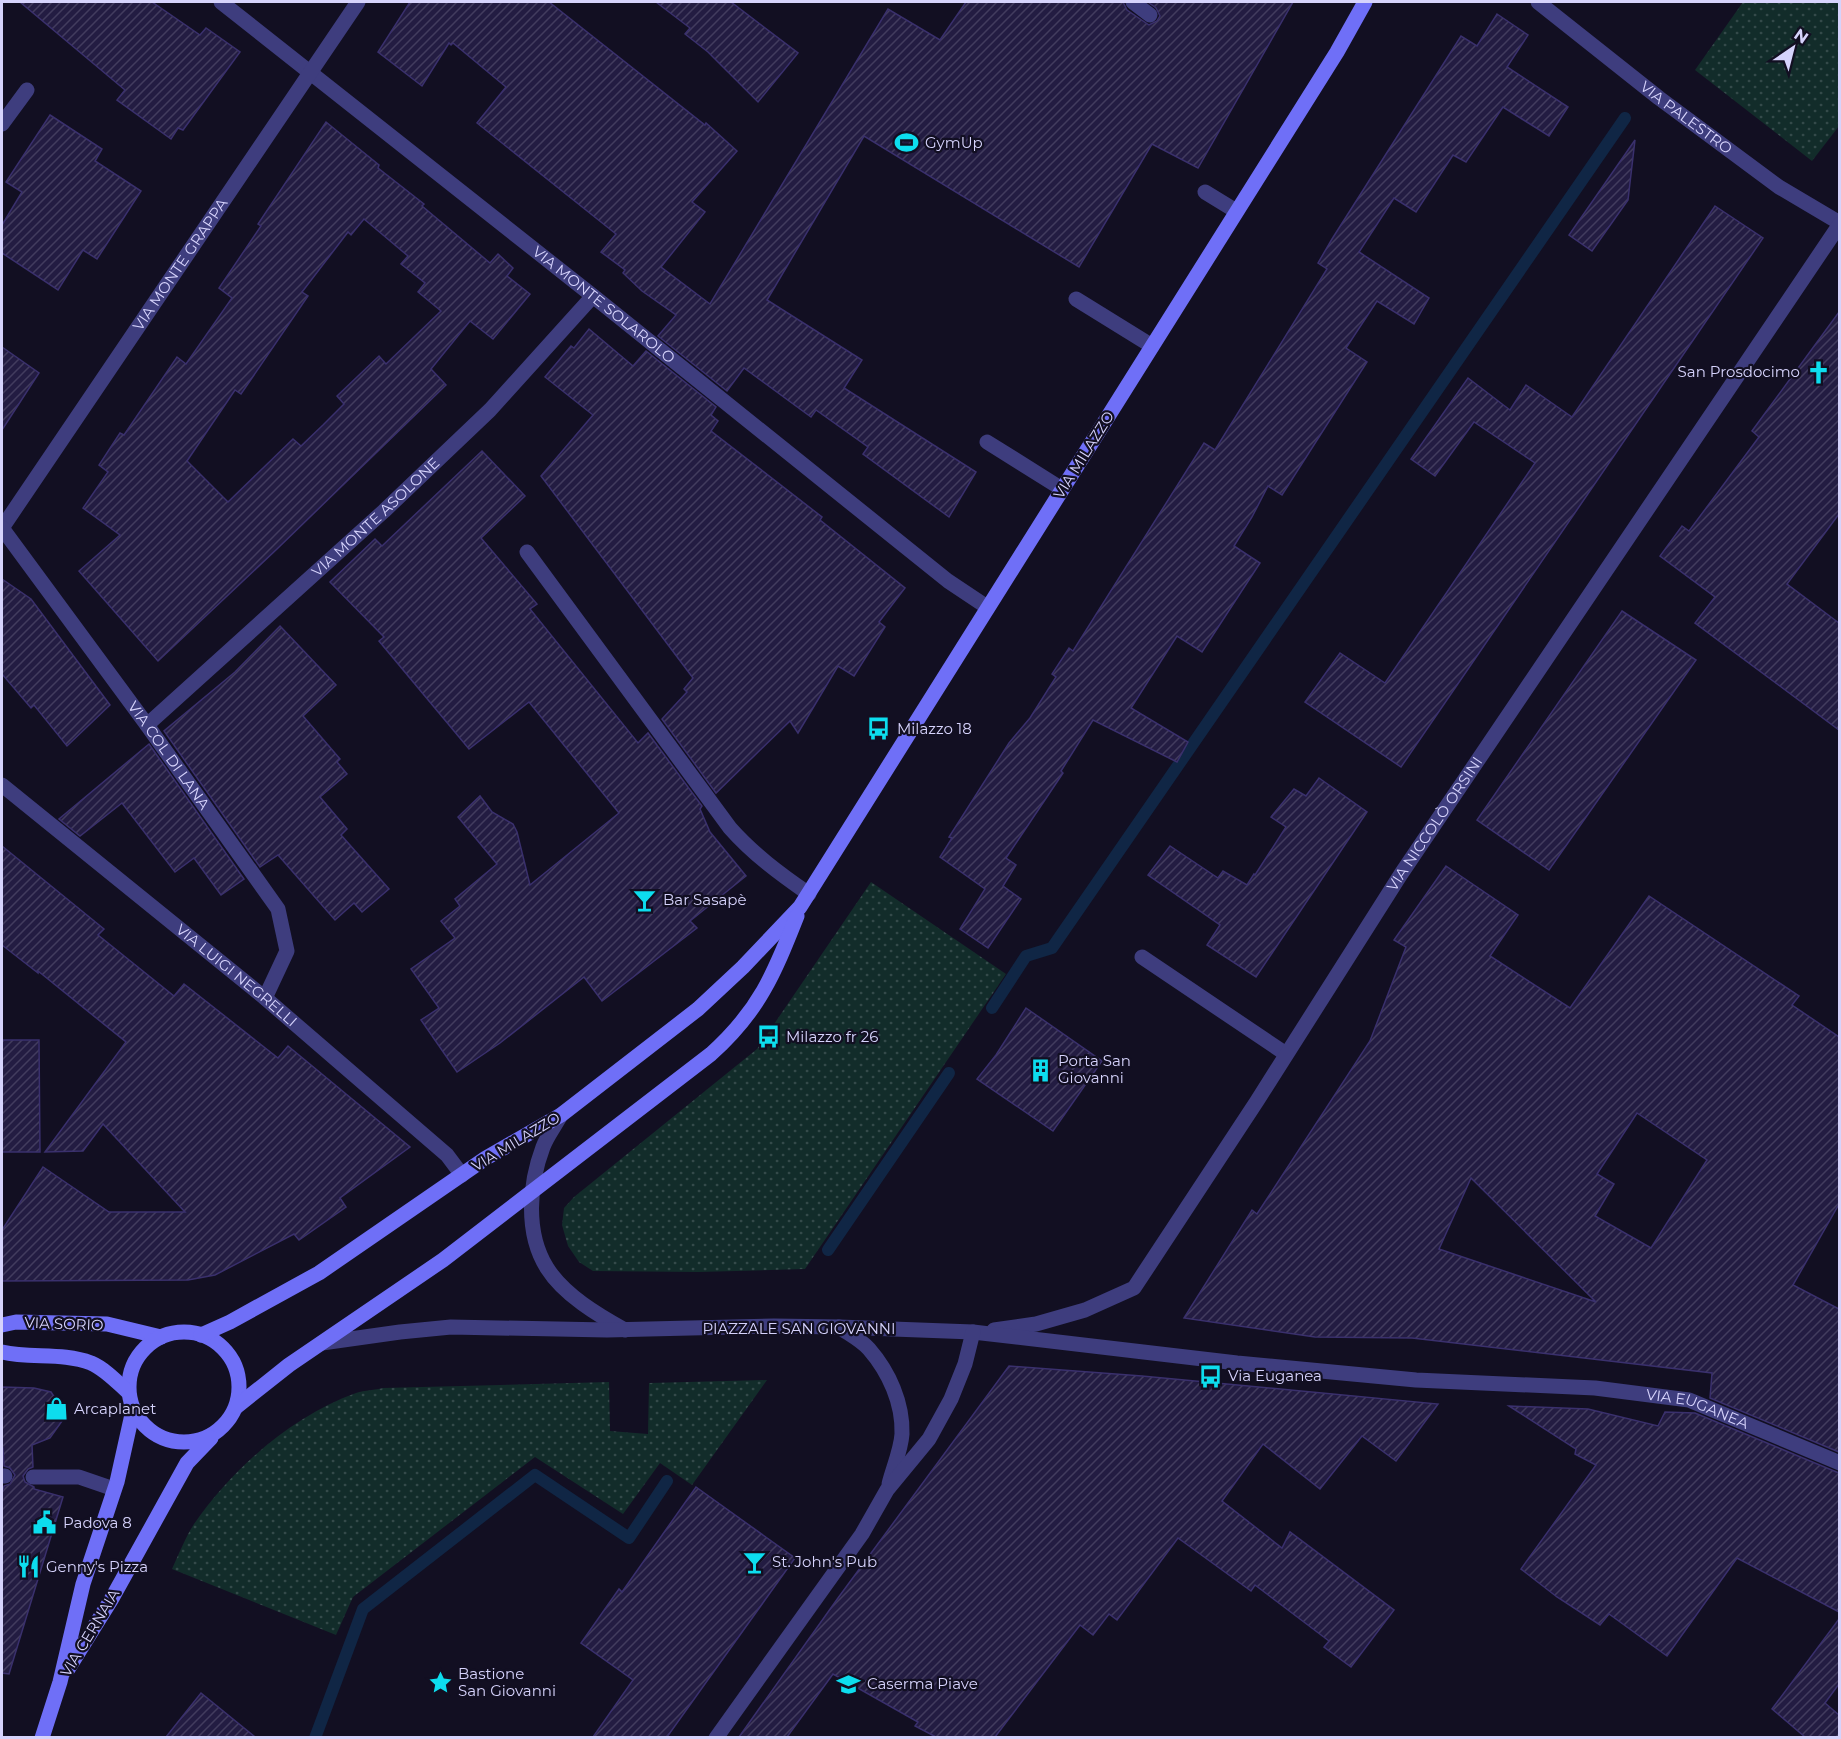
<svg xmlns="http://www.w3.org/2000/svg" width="1841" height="1739" viewBox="0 0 1841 1739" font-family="Montserrat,sans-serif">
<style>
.grass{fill:url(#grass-dots)}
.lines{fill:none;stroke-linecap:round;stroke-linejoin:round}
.stream{stroke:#102645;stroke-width:12}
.building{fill:url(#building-hatch);stroke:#3a306d;stroke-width:1.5;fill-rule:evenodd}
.service{stroke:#3e3d7e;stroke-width:15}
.minor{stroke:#3e3d7e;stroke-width:15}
.secondary{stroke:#6f6ff7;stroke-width:15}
.labels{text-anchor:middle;stroke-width:4.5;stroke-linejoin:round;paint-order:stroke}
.street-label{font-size:15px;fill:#d6d3fc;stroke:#120f22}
.poi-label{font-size:15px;fill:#d6d3fc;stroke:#120f22;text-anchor:start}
</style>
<defs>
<pattern id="grass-dots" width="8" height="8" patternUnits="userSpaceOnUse" patternTransform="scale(1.5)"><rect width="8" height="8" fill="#122c2a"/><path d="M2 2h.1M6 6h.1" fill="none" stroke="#344a4a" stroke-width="1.8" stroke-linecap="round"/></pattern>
<pattern id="building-hatch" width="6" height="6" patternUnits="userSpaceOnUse" patternTransform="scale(1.5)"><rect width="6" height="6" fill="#231c42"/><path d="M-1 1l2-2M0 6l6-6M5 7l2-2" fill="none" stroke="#423c5e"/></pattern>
</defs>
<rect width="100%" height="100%" fill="#120f22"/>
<g class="grass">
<path d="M1743,2h96v124l-27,35 -117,-91z"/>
<path d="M871,882l135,92 -201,295 -107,3 -105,-1 -14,-9 -11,-16 -6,-21 2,-17 10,-11 183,-148z"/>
<path d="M767,1380l-75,105 -32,-22 -37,51 -88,-57 -182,140 -17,38 -164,-66c7,-15 13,-31 22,-45 39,-56 98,-108 162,-131 9,-3 19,-3 27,-5l226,-6 1,49 38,3 1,-51z"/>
</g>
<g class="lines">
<g class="stream">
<path d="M992,1008l34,-52 26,-8 573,-830"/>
<path d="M828,1250l121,-177"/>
<path d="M315,1738l48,-129 172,-134 94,63 38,-57"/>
</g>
</g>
<g class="building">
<path d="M20,2h132l48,33 6,-7 34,24 -57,78 -5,-2 -7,11 -54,-39 8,-10z"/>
<path d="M410,2h139l156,123 1,-2 31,28 -45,51 13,10 -44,55 49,37 178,-295 52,31 26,-38h157l4,8 22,15 8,-4 3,-5 -4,-8 -8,-6h145l-95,166 -46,-24 -73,123 -215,-131 -97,164 95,60 -18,28 132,84 -27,45 -86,-63 5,-7 -52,-37 -5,7 -67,-49 -17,23 -69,-55 18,-21 -34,-24 -19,-18 2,-3 -24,-18 15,-18 -139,-111 29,-36 -53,-44 -2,2 -2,-2 -27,43 -44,-34z"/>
<path d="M656,2h75l67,51 -40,49 -50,-50 -23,-18 5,-6z"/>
<path d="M1497,14l31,21 -21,32 61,40 -19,29 -46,-29 -37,55 -13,-7 -37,57 -22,-14 -35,54 70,46 -15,26 -37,-23 -31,47 21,14 -85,133 -14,-9 -16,31 -18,29 26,17 -58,89 -25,-16 -46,72 57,34 -11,20 -84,-42 -32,51 2,2 -57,85 10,7 -13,21 18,13 -33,49 -28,-19 25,-40 -45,-32 12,-19 -3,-1 60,-94 21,-25 26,-41 -4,-3 17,-26 4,3 131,-208 11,7 112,-181 -9,-6 14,-24 129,-203 16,10z"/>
<path d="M50,115l52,34 -7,12 46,30 -44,68 -14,-9 -25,40 -56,-37v-28l20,-33 -16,-10z"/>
<path d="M326,122l53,43 -1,3 46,36 -2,2 68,57 8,-9 15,14 -6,8 23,18 -37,45 -23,-18 -39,48 15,16 -169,164 -119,112 -79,-90 41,-36 -37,-27 25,-36 -9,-7 21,-32 4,2 53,-78 9,7 46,-66 -13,-10 42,-62 -3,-2zM364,219l44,37 -7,8 24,19 -7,9 23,19 -55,53 -7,-8 -42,40 7,8 -21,21 -22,21 -8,-7 -65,63 -41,-41 48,-71 6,4 67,-98 -6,-4 46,-60 3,3z"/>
<path d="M1635,140l-7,60 -36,51 -23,-16z"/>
<path d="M1715,206l48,32 -362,529 -96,-65 35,-49 45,30 150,-220 -61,-41 -39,54 -24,-17 57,-81 42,32 16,-25 46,32z"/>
<path d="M1839,312v202l-52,70 52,39v107l-144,-107 20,-26 -55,-41 22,-30 7,5 70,-94 -7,-6z"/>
<path d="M589,329l44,37 13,-15 70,56 -5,8 7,6 -7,10 111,86 -2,3 85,68 -26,34 6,5 -31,49 -16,-10 -40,67 -8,-12 -74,72 -54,-74 25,-27 -3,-3 9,-11 -152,-202 52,-61 -48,-38 26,-31 3,2z"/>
<path d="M2,347l37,26 -37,57z"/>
<path d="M482,451l43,45 -44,42 56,66 -7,5 108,134 10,-10 54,73 -2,3 10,23 36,44 -56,45 7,7 -95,73 -18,-24 -84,66 -43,29 -36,-52 18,-12 -28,-39 44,-31 -14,-17 19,-15 -5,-7 42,-35 -39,-47 22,-21 12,16 21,12 4,8 13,53 89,-72 -90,-111 -60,47 -90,-108 5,-4 -54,-55 45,-43 7,7z"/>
<path d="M2,579l29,20 79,106 -43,41 -33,-41 -3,3 -29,-34z"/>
<path d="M1622,611l74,49 -147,210 -72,-50z"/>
<path d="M280,626l56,59 -33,31 37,43 -3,3 10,12 -27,23 27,32 -6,6 48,54 -27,23 -8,-9 -19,17 -57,-65 -18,12 -96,-136 71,-59z"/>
<path d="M149,744l95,135 -23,16 -27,-37 -19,14 -53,-69 -42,33 -21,-17z"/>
<path d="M1319,778l48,34 -111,165 -49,-32 13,-20 -72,-50 22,-29 48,32 5,-7 24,14 7,-11 1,1 31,-48 -15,-10 23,-28 12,7z"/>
<path d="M2,846l102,83 -6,6 76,61 10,-12 94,74 10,-12 122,101 -70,51 6,9 -47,33 -5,-6 -79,41 -27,5 -186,1v-51l41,-63 66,45h76l-82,-88 -20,27 -38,1 81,-110 -88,-71v2l-36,-28z"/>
<path d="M1446,866l72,49 -28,41 80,52 79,-112 150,100 -7,9 47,32v167l-46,81 46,24v143l-129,-54 2,-25 -300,-35 -97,-1 -131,-19 68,-108 5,4 113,-173 36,-94 -12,-7zM1637,1113l70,47 -56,88 -56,-32 19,-32 -17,-10zM1471,1178l125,124 -157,-53z"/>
<path d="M1026,1008l76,53 -49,70 -76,-52 19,-24z"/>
<path d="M2,1040h37l1,112h-38z"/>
<path d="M1009,1366l133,10 296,28 -42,57 -34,-25 -42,53 -57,-45 -41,57 60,47 8,-16 104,78 -43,57 -27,-20 5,-6 -74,-56 -4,6 -73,-53 -61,82 -8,-6 -16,21 -13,-10 -85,112h-59l-21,-11 3,-4 -85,-48 -46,63h-48l99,-139z"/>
<path d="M2,1387l32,1 17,4 10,15 1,14 -12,17 -18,7 1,22 -5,2 -5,7 2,6 9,5v2l29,8 -54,177 -7,-1v-180l2,-7 6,-2 5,-9 -5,-7 -6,-2 -1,-18h-1z"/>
<path d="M1509,1406l79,3 70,17 7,-14 30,1 144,60v139l-102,-54 -70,98 -58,-42 -9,11 -43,-28 -36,-28 75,-104 -21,-11 1,-5z"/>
<path d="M696,1487l99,71 -128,179h-74l40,-57 -52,-37 38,-54 3,3z"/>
<path d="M1839,1619v65l-14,19 14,12v22h-34l-33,-28z"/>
<path d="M201,1693l54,44h-89z"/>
</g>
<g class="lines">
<g class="service">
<path d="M1205,192l31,19"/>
<path d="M1076,299l76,47"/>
<path d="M987,442l75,47"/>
<path d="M527,552l203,276c23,26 50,46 79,66"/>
<path d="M1142,957l144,97"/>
<path d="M2,1476h3"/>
<path d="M33,1477h46l35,12"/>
</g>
<g class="minor">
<path id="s1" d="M221,2l372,294 355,285 39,26"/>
<path d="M1133,2l17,13"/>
<path id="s2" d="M1538,2l121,96 120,89 61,36"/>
<path d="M2,124l25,-34"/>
<path id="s3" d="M2,528l356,-526"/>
<path id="s4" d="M2,528l145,197 131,184 9,42 -22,47"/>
<path id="s5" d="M147,725l237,-214 106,-101 103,-114"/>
<path id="s6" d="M2,785l263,213 182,157 15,20"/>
<path d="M561,1115c-6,11 -14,21 -18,32 -14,37 -18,86 4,121 17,27 51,47 78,62"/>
<path d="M839,1327c10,7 22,13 30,22 20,23 34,54 33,85 -1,16 -9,34 -13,50"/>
<path id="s7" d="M994,1330l42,-6 49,-14 49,-22 123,-187 144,-227 439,-650"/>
<path id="s8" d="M322,1343l78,-11 51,-5 156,3 167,-4 65,1 134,5 264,31 179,17 179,8 94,12 151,63"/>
<path d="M716,1738l146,-204 25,-44 42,-51 22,-40 14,-35 8,-32"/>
</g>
<g class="secondary">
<path d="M2,1325l14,-3 91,2 54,13"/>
<circle cx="184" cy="1387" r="55"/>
<path d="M201,1335l29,-13 89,-49 167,-115 75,-43 137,-106 45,-42 57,-60 537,-855 28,-50"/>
<path d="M2,1352c29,7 60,0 89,11 14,6 26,19 37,29"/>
<path d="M236,1407l53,-42 154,-105 268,-206c48,-43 63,-80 86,-138"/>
<path d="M68,1669l43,-69 76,-137 24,-25"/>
<path d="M42,1738l18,-56 23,-98 34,-102 16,-72"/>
</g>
</g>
<defs>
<symbol id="stadium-bare" viewBox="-9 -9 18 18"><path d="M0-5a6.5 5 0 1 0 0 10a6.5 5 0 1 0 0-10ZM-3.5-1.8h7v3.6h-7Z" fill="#0dddee" stroke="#120f22" stroke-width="2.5" paint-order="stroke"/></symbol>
<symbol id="church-bare" viewBox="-9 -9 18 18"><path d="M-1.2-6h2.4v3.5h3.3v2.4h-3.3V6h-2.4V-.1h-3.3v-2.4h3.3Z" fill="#0dddee" stroke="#120f22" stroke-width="2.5" paint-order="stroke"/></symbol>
<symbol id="bus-bare" viewBox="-9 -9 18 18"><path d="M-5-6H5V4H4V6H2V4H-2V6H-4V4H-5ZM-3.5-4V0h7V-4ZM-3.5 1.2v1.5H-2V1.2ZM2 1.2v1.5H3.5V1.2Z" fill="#0dddee" stroke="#120f22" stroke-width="2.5" paint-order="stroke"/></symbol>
<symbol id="bar-bare" viewBox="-9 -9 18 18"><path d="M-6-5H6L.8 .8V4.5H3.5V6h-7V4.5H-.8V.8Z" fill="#0dddee" stroke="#120f22" stroke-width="2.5" paint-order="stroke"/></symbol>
<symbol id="building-bare" viewBox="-9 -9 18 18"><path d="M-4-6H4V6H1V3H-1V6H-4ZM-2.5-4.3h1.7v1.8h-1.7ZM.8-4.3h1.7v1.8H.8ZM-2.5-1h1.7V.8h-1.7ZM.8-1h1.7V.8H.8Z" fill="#0dddee" stroke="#120f22" stroke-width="2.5" paint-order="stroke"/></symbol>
<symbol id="shop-bare" viewBox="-9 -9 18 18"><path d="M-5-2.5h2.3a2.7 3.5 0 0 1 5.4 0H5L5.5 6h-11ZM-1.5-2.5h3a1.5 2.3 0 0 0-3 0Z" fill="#0dddee" stroke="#120f22" stroke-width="2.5" paint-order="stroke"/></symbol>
<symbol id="civic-bare" viewBox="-9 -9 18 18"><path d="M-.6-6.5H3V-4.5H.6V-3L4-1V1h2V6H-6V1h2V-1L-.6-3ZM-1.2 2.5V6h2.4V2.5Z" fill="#0dddee" stroke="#120f22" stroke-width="2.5" paint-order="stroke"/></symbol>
<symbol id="restaurant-bare" viewBox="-9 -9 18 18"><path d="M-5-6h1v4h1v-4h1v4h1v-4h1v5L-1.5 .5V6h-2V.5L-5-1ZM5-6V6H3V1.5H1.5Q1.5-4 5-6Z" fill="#0dddee" stroke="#120f22" stroke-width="2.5" paint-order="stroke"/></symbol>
<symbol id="sight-bare" viewBox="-9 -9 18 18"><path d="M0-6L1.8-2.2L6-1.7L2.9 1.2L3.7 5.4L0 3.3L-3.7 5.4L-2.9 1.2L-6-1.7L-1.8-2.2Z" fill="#0dddee" stroke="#120f22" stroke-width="2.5" paint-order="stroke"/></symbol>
<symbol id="university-bare" viewBox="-9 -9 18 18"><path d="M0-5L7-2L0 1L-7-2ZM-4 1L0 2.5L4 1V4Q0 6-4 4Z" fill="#0dddee" stroke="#120f22" stroke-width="2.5" paint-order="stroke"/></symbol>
</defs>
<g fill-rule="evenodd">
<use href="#stadium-bare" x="890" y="126" width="33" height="33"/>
<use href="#church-bare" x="1802" y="356" width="33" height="33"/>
<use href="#bus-bare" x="862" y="712" width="33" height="33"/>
<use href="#bar-bare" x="628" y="884" width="33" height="33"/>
<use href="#bus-bare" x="752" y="1020" width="33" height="33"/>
<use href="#building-bare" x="1024" y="1054" width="33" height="33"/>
<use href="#bus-bare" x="1194" y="1360" width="33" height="33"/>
<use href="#shop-bare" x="40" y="1392" width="33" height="33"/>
<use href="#civic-bare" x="28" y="1506" width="33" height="33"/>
<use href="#bar-bare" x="738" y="1546" width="33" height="33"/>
<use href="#restaurant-bare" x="12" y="1550" width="33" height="33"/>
<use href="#sight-bare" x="424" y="1666" width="33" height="33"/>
<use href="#university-bare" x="832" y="1668" width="33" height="33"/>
</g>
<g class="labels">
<g class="street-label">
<text dy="5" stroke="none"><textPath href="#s2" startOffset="188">VIA PALESTRO</textPath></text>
<text dy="5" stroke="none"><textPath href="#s3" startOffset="318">VIA MONTE GRAPPA</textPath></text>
<text dy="5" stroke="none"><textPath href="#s1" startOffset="488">VIA MONTE SOLAROLO</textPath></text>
<text transform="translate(1084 455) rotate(-58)" y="5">VIA MILAZZO</text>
<text dy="5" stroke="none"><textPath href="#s5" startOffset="309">VIA MONTE ASOLONE</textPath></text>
<text dy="5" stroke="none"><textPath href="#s4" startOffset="282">VIA COL DI LANA</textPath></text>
<text dy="5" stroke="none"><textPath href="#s7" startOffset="700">VIA NICCOLÒ ORSINI</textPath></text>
<text dy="5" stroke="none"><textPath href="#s6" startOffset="302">VIA LUIGI NEGRELLI</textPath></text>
<text transform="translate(516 1142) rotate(-31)" y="5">VIA MILAZZO</text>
<text transform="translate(64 1324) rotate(2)" y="5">VIA SORIO</text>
<text x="799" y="1334">PIAZZALE SAN GIOVANNI</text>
<text dy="5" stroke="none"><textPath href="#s8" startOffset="1382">VIA EUGANEA</textPath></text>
<text transform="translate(90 1633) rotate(-59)" y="5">VIA CERNAIA</text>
</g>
<g class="poi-label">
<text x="925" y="148">GymUp</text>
<text x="1800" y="377" text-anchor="end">San Prosdocimo</text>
<text x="897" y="734">Milazzo 18</text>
<text x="663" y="905">Bar Sasapè</text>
<text x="786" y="1042">Milazzo fr 26</text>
<text x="1058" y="1066">Porta San<tspan x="1058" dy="17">Giovanni</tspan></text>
<text x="1228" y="1381">Via Euganea</text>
<text x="74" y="1414">Arcaplanet</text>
<text x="63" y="1528">Padova 8</text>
<text x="772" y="1567">St. John's Pub</text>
<text x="46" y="1572">Genny's Pizza</text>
<text x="458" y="1679">Bastione<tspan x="458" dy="17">San Giovanni</tspan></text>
<text x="867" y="1689">Caserma Piave</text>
</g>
</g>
<rect width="1841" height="1739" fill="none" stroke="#d6d3fc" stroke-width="6"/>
<g transform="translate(1793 48) rotate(35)" stroke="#120f22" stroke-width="4.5" paint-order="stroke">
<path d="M0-4.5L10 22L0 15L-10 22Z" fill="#d6d3fc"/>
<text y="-9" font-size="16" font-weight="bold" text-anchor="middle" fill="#d6d3fc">N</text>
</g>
</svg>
